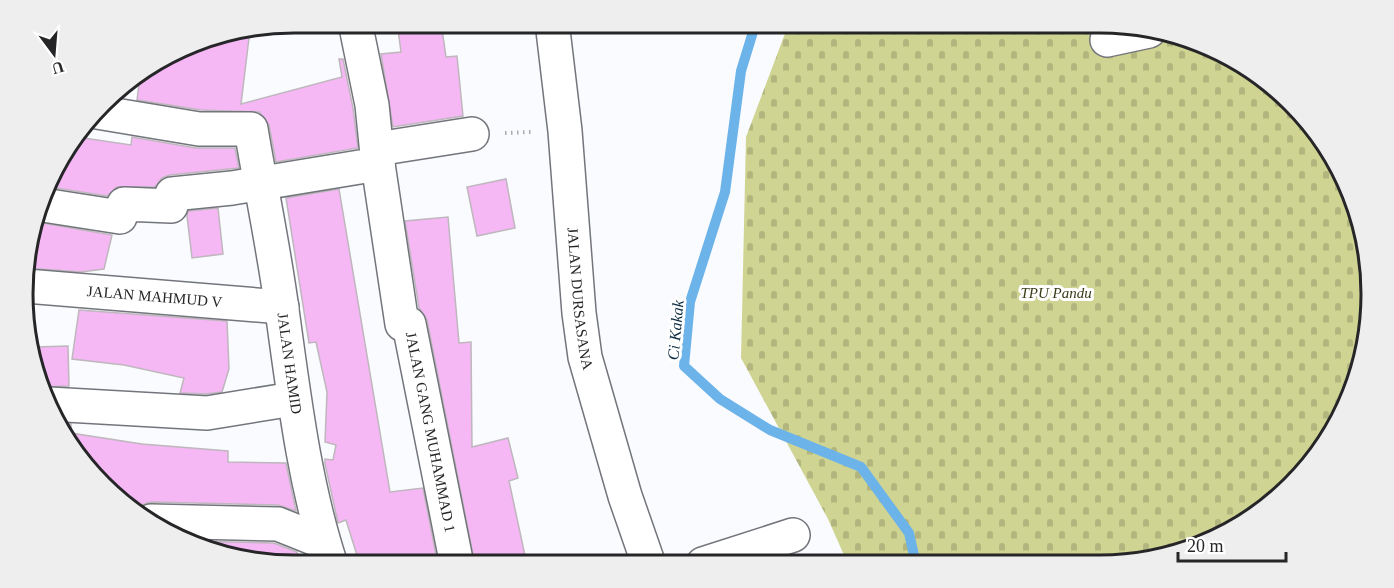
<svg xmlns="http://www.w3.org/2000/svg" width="1394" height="588" viewBox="0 0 1394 588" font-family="Georgia,serif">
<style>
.cemetery{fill:url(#cemetery-stones)}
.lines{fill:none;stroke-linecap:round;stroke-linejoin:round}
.stream{stroke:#6cb3ea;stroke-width:10}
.building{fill:#f6b7f5;stroke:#beb7bd;stroke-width:1.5}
.minor-casing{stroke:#73757c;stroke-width:36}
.path{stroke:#aaabae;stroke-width:4;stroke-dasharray:1.5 4.5;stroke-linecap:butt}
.minor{stroke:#fff;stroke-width:33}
.labels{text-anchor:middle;stroke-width:6;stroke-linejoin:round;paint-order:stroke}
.park-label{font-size:15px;font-style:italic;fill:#3a3c18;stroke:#fff}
.street-label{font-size:15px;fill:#262629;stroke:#fff}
.water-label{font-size:16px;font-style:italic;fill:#0d2c42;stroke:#fff}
.rim{fill:none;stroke:#262629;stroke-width:3}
</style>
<defs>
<pattern id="cemetery-stones" width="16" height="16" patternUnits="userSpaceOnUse" patternTransform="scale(1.5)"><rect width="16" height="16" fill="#d0d492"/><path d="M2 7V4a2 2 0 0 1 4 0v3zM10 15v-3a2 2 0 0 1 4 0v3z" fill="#b2b67e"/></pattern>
</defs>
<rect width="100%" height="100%" fill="#fafbfe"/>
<path class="cemetery" d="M1100,22l87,15 92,53 64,84 28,102 -14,105 -31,64 -47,53 -59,40 -84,25 -288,1 -20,-45 -87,-161 5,-221 43,-114z"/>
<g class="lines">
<path class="stream" d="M756,22l-15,49 -16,121 -35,110 -6,64 36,33 50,31 91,37 48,66 7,31"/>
</g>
<g class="building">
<path d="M397,22h44l5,35 11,-1 6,60 -70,11 -12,-73 20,-2z"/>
<path d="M250,30l-9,74 101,-27 -3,-18h4l10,49 5,40 -82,14 -7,-37 -10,-13 -58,-2 -64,-10 3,-24 66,-39z"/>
<path d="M77,137l54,8 1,-8 64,11h39l4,20 -69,7 -8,3 -7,9h-38l-10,9 -58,-9 10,-28z"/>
<path d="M506,179l9,49 -38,8 -10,-49z"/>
<path d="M339,189l51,303 33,-4 15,77h-78l-14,-45 -8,3 -13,-59v-5l8,1 3,-15 -11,-3 2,-50 -11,-50 -7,1 -23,-145z"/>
<path d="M218,208l5,46 -31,4 -5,-42 1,-5z"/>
<path d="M448,217l11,126 12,-1 1,105 36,-9 10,40 -9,3 18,84h-52l-48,-245 -8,-12 -14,-87z"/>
<path d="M37,222l75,13 -8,34 -23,3 -56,-4v-10z"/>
<path d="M79,310l148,11 2,48 -7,23 -16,2 -26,-1 4,-15 -60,-13 -52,-6z"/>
<path d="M68,346l1,40 -26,1 -9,-23v-17z"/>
<path d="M56,423l15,1v9l71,11 86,7v11l58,1 10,48 -18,-6 -127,-3 -9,3 -7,7 -7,-3 -69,-79z"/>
<path d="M187,541l87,2 23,9 3,13 -93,-14z"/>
</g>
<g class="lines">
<defs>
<g id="minor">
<path id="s1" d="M552,22l13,109 14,182 6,44 40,139 24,69"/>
<path d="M1107,40l42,-9"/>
<path id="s2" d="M97,112l102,17h52c10,60 23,120 31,181 12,86 22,173 49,255"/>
<path d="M377,149l95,-15"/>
<path id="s3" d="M378,164l24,160h7l48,241"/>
<path d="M43,205l77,12 4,-13 47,2 1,-12 60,-6 146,-24 -6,-59 -17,-83"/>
<path id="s4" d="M26,286l256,21"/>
<path d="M49,404l158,9 86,-14"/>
<path d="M151,521l127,3 45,18"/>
<path d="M703,564l90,-29"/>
</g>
</defs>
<use href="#minor" class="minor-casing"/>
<path class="path" d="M505,133l26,-1"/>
<use href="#minor" class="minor"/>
</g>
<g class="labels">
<g class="park-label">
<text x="1056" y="298">TPU Pandu</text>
</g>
<g class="street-label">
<text dy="5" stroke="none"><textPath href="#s4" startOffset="129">JALAN MAHMUD V</textPath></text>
<text dy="5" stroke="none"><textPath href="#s1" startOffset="278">JALAN DURSASANA</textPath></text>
<text dy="5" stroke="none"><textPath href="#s2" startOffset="393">JALAN HAMID</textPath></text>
<text dy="5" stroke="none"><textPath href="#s3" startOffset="279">JALAN GANG MUHAMMAD 1</textPath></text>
</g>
<g class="water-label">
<text transform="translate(675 330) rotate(-85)" y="6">Ci Kakak</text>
</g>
</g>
<path d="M0 0H1394V588H0ZM294 33H1100A261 261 0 0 1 1361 294V294A261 261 0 0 1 1100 555H294A261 261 0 0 1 33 294V294A261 261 0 0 1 294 33Z" fill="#eee" fill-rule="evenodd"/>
<path class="rim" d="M294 33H1100A261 261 0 0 1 1361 294V294A261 261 0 0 1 1100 555H294A261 261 0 0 1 33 294V294A261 261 0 0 1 294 33Z"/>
<g transform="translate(54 54) rotate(164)" stroke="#ffffff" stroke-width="4.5" paint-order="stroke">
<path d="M0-4.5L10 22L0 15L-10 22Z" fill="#262629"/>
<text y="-9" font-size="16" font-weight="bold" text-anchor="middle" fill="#262629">U</text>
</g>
<path d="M1178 552v9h108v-9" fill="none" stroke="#262629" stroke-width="3"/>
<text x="1187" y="552" font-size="18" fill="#262629" stroke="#ffffff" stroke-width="4.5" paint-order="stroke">20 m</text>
</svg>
